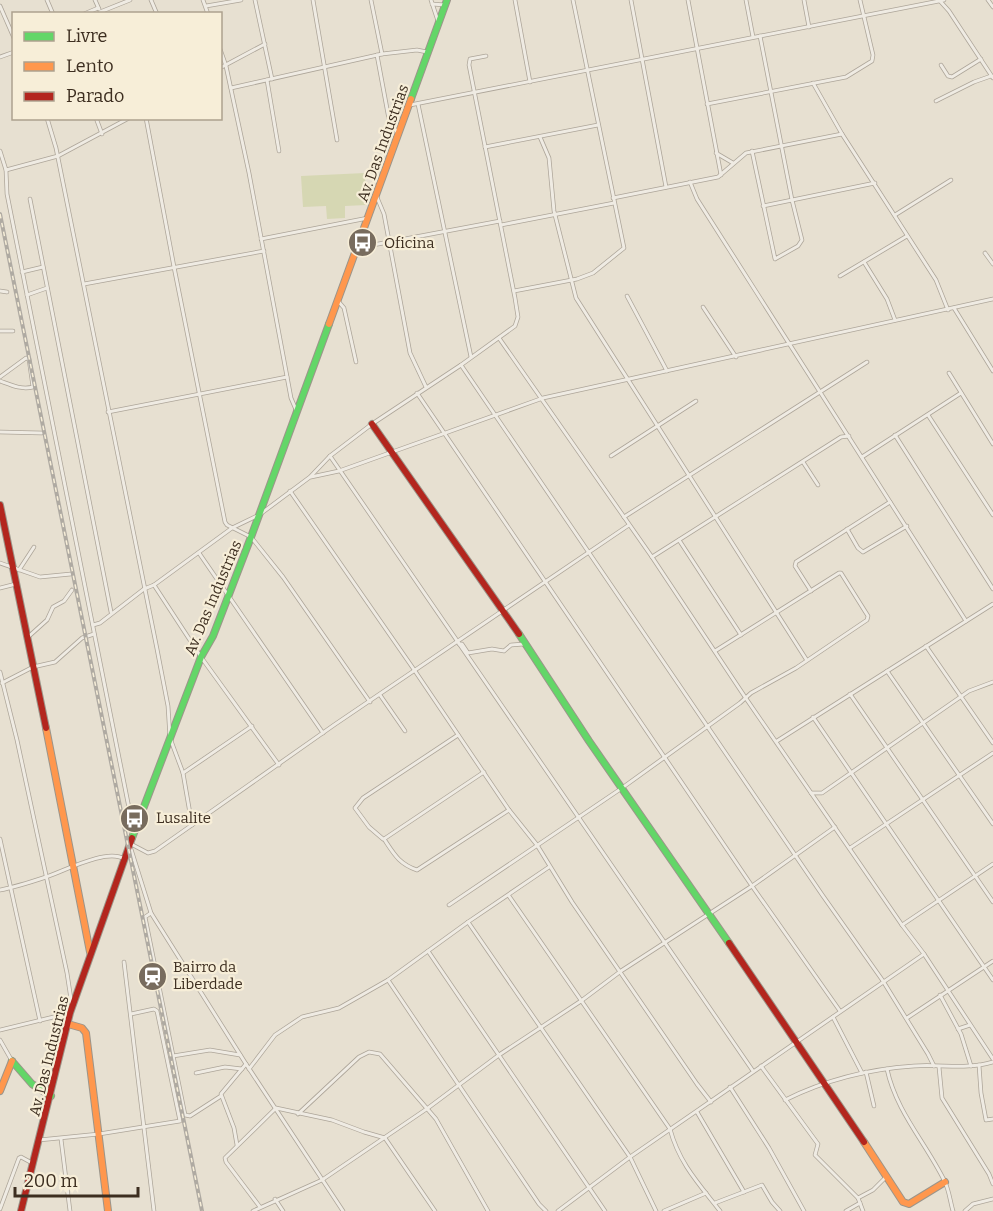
<svg xmlns="http://www.w3.org/2000/svg" width="993" height="1211" viewBox="0 0 993 1211" font-family="Bitter,serif">
<style>
.green{fill:#d6d7b3}
.lines{fill:none;stroke-linecap:round;stroke-linejoin:round}
.street-casing{stroke:#ada599;stroke-width:4.5}
.fast-casing{stroke:#9c958a;stroke-width:8}
.slow-casing{stroke:#9c958a;stroke-width:8}
.jam-casing{stroke:#9c958a;stroke-width:8}
.street{stroke:#efebe3;stroke-width:3}
.fast{stroke:#63d668;stroke-width:6}
.slow{stroke:#ff974d;stroke-width:6}
.jam{stroke:#b3261e;stroke-width:6}
.rail-casing{stroke:#afaaa2;stroke-width:4}
.rail{stroke:#f7eed8;stroke-width:1.5;stroke-dasharray:4.5;stroke-linecap:butt}
.labels{text-anchor:middle;stroke-width:4.5;stroke-linejoin:round;paint-order:stroke}
.street-label{font-size:15px;fill:#3d2e20;stroke:#f7eed8}
.poi-label{font-size:15px;fill:#3d2e20;stroke:#f7eed8;text-anchor:start}
</style>
<rect width="100%" height="100%" fill="#e7e0d1"/>
<path class="green" d="M365,173l1,32 -21,1v12l-18,1 -1,-13 -23,1 -2,-31z"/>
<g class="lines">
<defs>
<g id="street">
<path d="M47,0l6,14"/>
<path d="M95,0l4,9"/>
<path d="M151,0l6,14"/>
<path d="M203,0l5,14"/>
<path d="M255,0l17,79"/>
<path d="M313,0l24,140"/>
<path d="M371,0l11,54"/>
<path d="M431,0l7,21"/>
<path d="M515,0l15,82"/>
<path d="M631,0l35,187"/>
<path d="M688,0l33,175"/>
<path d="M746,0l7,37"/>
<path d="M804,0l5,27"/>
<path d="M988,0l5,7"/>
<path d="M940,1l9,10 44,67"/>
<path d="M432,4l13,1"/>
<path d="M0,6l14,32"/>
<path d="M206,6l35,-6"/>
<path d="M100,12l30,-12"/>
<path d="M84,14l14,-6"/>
<path d="M220,49l6,17 23,107 42,225 6,14"/>
<path d="M377,55l11,59 2,9 8,10"/>
<path d="M0,57l14,-5"/>
<path d="M941,65l7,11 4,1 29,-18"/>
<path d="M220,68l45,-24"/>
<path d="M267,80l12,71"/>
<path d="M813,83l29,51 94,146 12,30"/>
<path d="M231,88l151,-34 35,-4 10,2"/>
<path d="M936,101l38,-19 17,-6"/>
<path d="M418,104l53,253"/>
<path d="M707,104l139,-27 26,-16 1,-6 -13,-55"/>
<path d="M410,105l534,-105"/>
<path d="M47,118l9,30 101,501 11,57 2,32 13,35 9,52"/>
<path d="M96,118l6,16"/>
<path d="M146,118l28,149 51,255 2,3 24,12 32,40 87,125"/>
<path d="M540,137l9,21 5,53 22,87 230,361"/>
<path d="M485,147l113,-22"/>
<path d="M0,151l6,19 1,24 124,624 1,15"/>
<path d="M752,151l23,108 23,-13 4,-6 -10,-40 -32,-164"/>
<path d="M716,153l17,10"/>
<path d="M6,170l52,-14 71,-38"/>
<path d="M690,182l7,17 269,422"/>
<path d="M376,195l8,19 26,139 16,34"/>
<path d="M613,198l105,-21 28,-24 96,-19"/>
<path d="M30,199l81,413"/>
<path d="M763,206l112,-23"/>
<path d="M895,215l56,-35"/>
<path d="M501,225l113,-22"/>
<path d="M261,239l107,-21"/>
<path d="M357,248l143,-27"/>
<path d="M985,253l8,11"/>
<path d="M864,262l23,37 8,21"/>
<path d="M22,272l21,-5"/>
<path d="M840,276l67,-40"/>
<path d="M84,284l180,-33"/>
<path d="M0,291l7,1"/>
<path d="M514,291l63,-12 16,-6 31,-25 -51,-248"/>
<path d="M27,295l20,-7"/>
<path d="M627,296l40,75"/>
<path d="M338,301l6,7 12,54"/>
<path d="M703,307l33,50"/>
<path d="M954,308l39,63"/>
<path d="M0,331h13"/>
<path d="M499,338l153,219 93,140 157,228 22,29 69,105"/>
<path d="M461,365l362,531 60,85 45,73 6,12"/>
<path d="M949,373l44,71"/>
<path d="M0,377l26,-19 3,1 4,28c-12,3 -22,-2 -33,-6"/>
<path d="M417,393l335,493 88,125"/>
<path d="M108,412l179,-35"/>
<path d="M928,415l65,100"/>
<path d="M0,432l42,1"/>
<path d="M895,435l98,154"/>
<path d="M330,456l423,615"/>
<path d="M611,456l85,-55"/>
<path d="M862,457l99,-64"/>
<path d="M803,462l15,23"/>
<path d="M311,477l28,-6 204,-73 450,-99"/>
<path d="M290,491l125,180 94,139 28,35 35,57 125,182 14,18"/>
<path d="M624,517l243,-155"/>
<path d="M847,529l11,19 5,4 44,-26"/>
<path d="M679,540l62,95"/>
<path d="M199,553l124,180"/>
<path d="M652,557l189,-120 8,-1"/>
<path d="M0,563l40,14 31,-3"/>
<path d="M19,570l15,-23"/>
<path d="M154,585l47,72 78,108"/>
<path d="M0,588l16,-4"/>
<path d="M811,591l-16,-25 1,-4 94,-60"/>
<path d="M93,625l7,-2 44,-34 10,-4 78,-57 27,-13 51,-38 20,-21 42,-32 89,-59 54,-39 3,-9 -3,-19 -46,-233 1,-6 16,-3"/>
<path d="M27,638l20,-18 6,-13 11,-6 8,-11"/>
<path d="M459,644h3l6,9 24,-4 12,2 7,-6 13,-1"/>
<path d="M926,646l67,97"/>
<path d="M887,671l106,153"/>
<path d="M0,672l17,68 50,233 5,33"/>
<path d="M2,683l31,-16 22,-5 27,-24 12,-4"/>
<path d="M850,694l143,208"/>
<path d="M380,695l25,36"/>
<path d="M813,717l180,263"/>
<path d="M777,741l216,-137"/>
<path d="M484,772l-100,67c10,15 15,25 33,31l92,-60"/>
<path d="M183,773l69,-47"/>
<path d="M811,793h11l147,-102 24,-9"/>
<path d="M0,839l40,182"/>
<path d="M383,839l-14,-12 -14,-19 8,-10 95,-63"/>
<path d="M131,844l17,9 7,-2 179,-126 295,-200"/>
<path d="M130,846l21,67 95,151 97,147"/>
<path d="M850,848l143,-95"/>
<path d="M0,890c16,-3 31,-8 46,-13 18,-6 61,-29 78,-18"/>
<path d="M509,896l161,233c9,34 29,55 50,82"/>
<path d="M449,905l173,-117 118,-85 11,-10 45,-25 71,-48 1,-4 -27,-43h-2l-124,78"/>
<path d="M151,913l-6,4 40,198 5,1 31,-20"/>
<path d="M468,922l162,235 26,54"/>
<path d="M902,925l91,-61"/>
<path d="M428,951l177,260"/>
<path d="M124,962l30,249"/>
<path d="M388,980l151,224 7,7"/>
<path d="M940,995l21,39 10,32"/>
<path d="M833,1017l29,56"/>
<path d="M907,1018l86,-57"/>
<path d="M958,1029l12,-4"/>
<path d="M0,1030l70,-17"/>
<path d="M0,1040l12,21"/>
<path d="M173,1056l37,-6 30,5"/>
<path d="M979,1065l2,28 5,27 7,-1"/>
<path d="M761,1066l57,78 -3,11 43,43 5,13"/>
<path d="M939,1067l3,31 47,76 4,10"/>
<path d="M249,1069l26,-34 27,-18 37,-9 49,-28 80,-58 81,-55"/>
<path d="M887,1069c9,42 38,73 57,111 5,9 6,21 9,31"/>
<path d="M866,1072l8,34"/>
<path d="M196,1073l29,-6 17,2"/>
<path d="M730,1087l39,61 35,63"/>
<path d="M785,1100c40,-20 84,-31 129,-34 26,-2 53,4 79,-4"/>
<path d="M697,1112l47,80"/>
<path d="M298,1114l61,-57 10,-5 11,2 56,65 52,92"/>
<path d="M61,1139l9,72"/>
<path d="M39,1140l60,-6 81,-13 -23,-110 -3,-2 -23,5"/>
<path d="M237,1145l-3,-17 -13,-34 25,-30"/>
<path d="M858,1198l15,-8 13,-13"/>
<path d="M275,1199l8,12"/>
<path d="M715,1203l47,-18 10,17 8,9"/>
<path d="M260,1207l-34,-45 -1,-4 51,-50 56,12 32,12 21,6 50,73"/>
<path d="M0,1209l19,-51 2,-1 11,6"/>
<path d="M253,1211l69,-31 106,-72 71,-53 82,-54 40,-30 131,-85 83,-59"/>
<path d="M558,1211l72,-54 294,-203"/>
<path d="M664,1211l42,-18"/>
<path d="M846,1211l14,-8"/>
<path d="M965,1211l8,-7 20,-5"/>
</g>
<g id="fast">
<path d="M411,99l36,-99"/>
<path d="M519,634l70,107 140,202"/>
<path d="M132,838l69,-181 12,-21 38,-99 78,-213"/>
<path d="M12,1061l20,23 19,12"/>
</g>
<g id="slow">
<path d="M329,324l82,-225"/>
<path d="M46,728l44,224"/>
<path d="M68,1024l14,4 4,5 22,178"/>
<path d="M0,1091l12,-30"/>
<path d="M864,1142l39,60 6,2 36,-22"/>
</g>
<g id="jam">
<path d="M372,424l147,210"/>
<path d="M0,505l46,223"/>
<path d="M729,943l135,199"/>
<path d="M21,1211l49,-198 62,-175"/>
</g>
</defs>
<use href="#street" class="street-casing"/>
<use href="#fast" class="fast-casing"/>
<use href="#slow" class="slow-casing"/>
<use href="#jam" class="jam-casing"/>
<use href="#street" class="street"/>
<use href="#fast" class="fast"/>
<use href="#slow" class="slow"/>
<use href="#jam" class="jam"/>
<defs>
<path id="rail" d="M0,214l202,997"/>
</defs>
<use href="#rail" class="rail-casing"/>
<use href="#rail" class="rail"/>
</g>
<defs>
<symbol id="bus-disc" viewBox="-11 -11 22 22"><circle r="9.5" fill="#786c5e" stroke="#f7eed8"/><path d="M-5-6H5V4H4V6H2V4H-2V6H-4V4H-5ZM-3.5-4V0h7V-4ZM-3.5 1.2v1.5H-2V1.2ZM2 1.2v1.5H3.5V1.2Z" fill="#fff"/></symbol>
<symbol id="station-disc" viewBox="-11 -11 22 22"><circle r="9.5" fill="#786c5e" stroke="#f7eed8"/><path d="M-3-6H3Q5-6 5-4V2Q5 4 3 4L4.5 6H3L1.5 4h-3L-3 6H-4.5L-3 4Q-5 4-5 2V-4Q-5-6-3-6ZM-3.5-4v3h7v-3ZM-3.5 1v1.5H-2V1ZM2 1v1.5H3.5V1Z" fill="#fff"/></symbol>
</defs>
<g fill-rule="evenodd">
<use href="#bus-disc" x="346" y="226" width="33" height="33"/>
<use href="#bus-disc" x="118" y="802" width="33" height="33"/>
<use href="#station-disc" x="136" y="960" width="33" height="33"/>
</g>
<g class="labels">
<g class="street-label">
<text transform="translate(383 143) rotate(-70)" y="5">Av. Das Industrias</text>
<text transform="translate(213 598) rotate(-67)" y="5">Av. Das Industrias</text>
<text transform="translate(49 1056) rotate(-76)" y="5">Av. Das Industrias</text>
</g>
<g class="poi-label">
<text x="384" y="248">Oficina</text>
<text x="156" y="823">Lusalite</text>
<text x="173" y="972">Bairro da<tspan x="173" dy="17">Liberdade</tspan></text>
</g>
</g>
<rect x="12" y="12" width="210" height="108" fill="#f7eed8" stroke="#ada18e" stroke-width="1.5"/>
<rect x="24" y="32" width="30" height="9" fill="#63d668" stroke="#ada18e" stroke-width="1.5"/>
<text x="66" y="42" font-size="18" fill="#3d2e20">Livre</text>
<rect x="24" y="62" width="30" height="9" fill="#ff974d" stroke="#ada18e" stroke-width="1.5"/>
<text x="66" y="72" font-size="18" fill="#3d2e20">Lento</text>
<rect x="24" y="92" width="30" height="9" fill="#b3261e" stroke="#ada18e" stroke-width="1.5"/>
<text x="66" y="102" font-size="18" fill="#3d2e20">Parado</text>
<path d="M15 1187v9h123v-9" fill="none" stroke="#3d2e20" stroke-width="3"/>
<text x="24" y="1187" font-size="18" fill="#3d2e20" stroke="#f7eed8" stroke-width="4.5" paint-order="stroke">200 m</text>
</svg>
